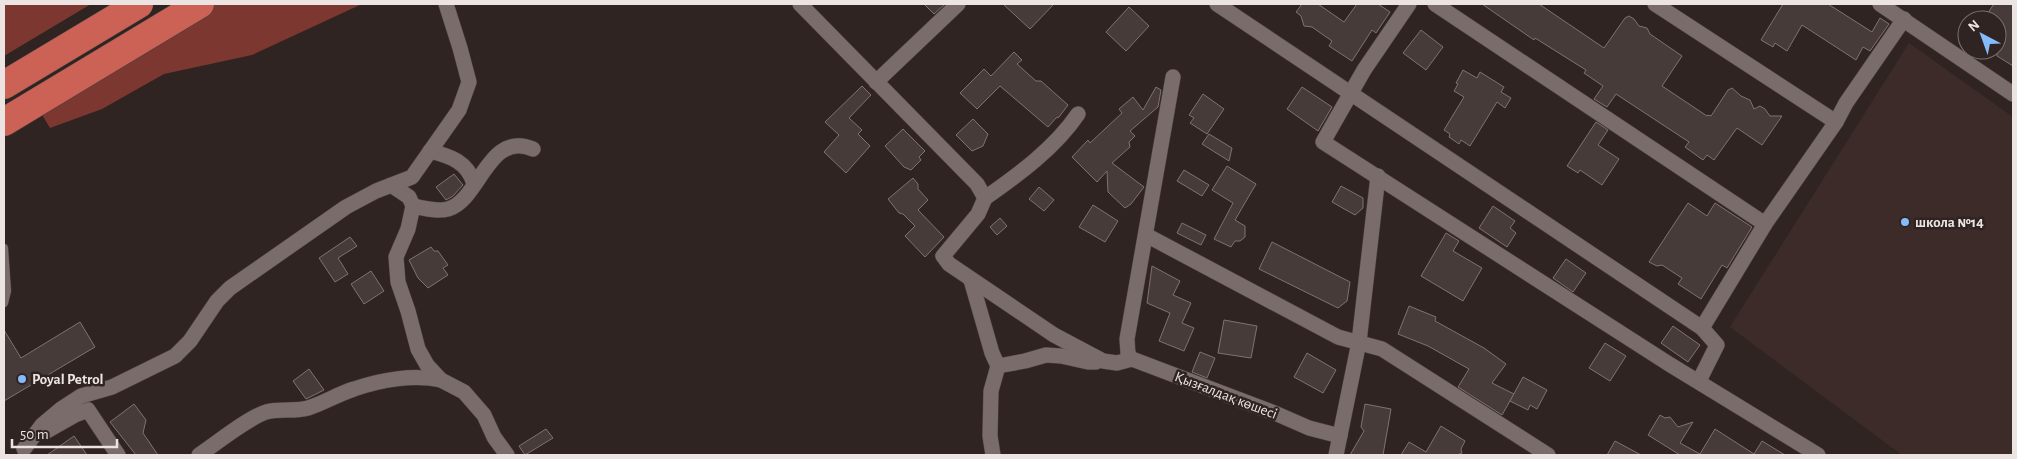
<svg xmlns="http://www.w3.org/2000/svg" width="2017" height="459" viewBox="0 0 2017 459" font-family="'Alegreya Sans',sans-serif">
<style>
.built{fill:#3d2b29}
.forest{fill:#7c3730}
.building{fill:#473b39;stroke:#7f7270}
.lines{fill:none;stroke-linecap:round;stroke-linejoin:round}
.lane-casing{stroke:#4a4140;stroke-width:9}
.street-casing{stroke:#4a4140;stroke-width:16}
.highway-casing{stroke:#4a4140;stroke-width:29}
.lane{stroke:#796c6a;stroke-width:8}
.street{stroke:#796c6a;stroke-width:15}
.highway{stroke:#cc6256;stroke-width:28}
.poi-dot{fill:#85bbfb;stroke:#2f2422;stroke-width:2}
.labels{text-anchor:middle;stroke-width:5;stroke-linejoin:round;paint-order:stroke}
.poi-label{font-size:15px;font-weight:bold;fill:#ece4e3;stroke:#2f2422;text-anchor:start}
.street-label{font-size:15px;fill:#ece4e3;stroke:#2f2422}
</style>
<rect width="100%" height="100%" fill="#2f2422"/>
<path class="built" d="M1909,43l104,74v338h-111l-172,-128z"/>
<g class="forest">
<path d="M4,4h87l-87,52z"/>
<path d="M212,4h150l-110,51 -88,19 -62,35 -52,19 -12,-20z"/>
</g>
<g class="building">
<path d="M924,4h21l-11,10z"/>
<path d="M1003,4h51l-24,25z"/>
<path d="M1302,4h16l26,18 13,-18h21l12,8 -14,21 -4,-3 -20,31 -23,-15 3,-5 -20,-14 -8,-1 -3,-10 -5,-4z"/>
<path d="M1482,4h57l65,44 21,-30 4,-2 5,3 5,7 8,2 3,6 32,22 -20,30 45,30 1,-1 3,1 17,-26 4,-2 9,8 9,4 4,9 6,-3 5,3 5,7h12l-20,29 -25,-17 -23,32 -7,-5 -4,5 -18,-13 4,-5 -73,-48 -9,13 -13,-8 9,-13 -19,-13 2,-3 -51,-32 -1,2z"/>
<path d="M1783,4h45l44,28 8,-14 9,6 -19,27 -7,-4 -7,13 -54,-35 -15,26 -12,-8 -2,4 -12,-7z"/>
<path d="M1994,4h19v62l-16,-10v-36h-14z"/>
<path d="M1129,7l20,19 -23,25 -20,-19z"/>
<path d="M1421,30l22,17 -17,23 -23,-17z"/>
<path d="M1014,52l8,8 -5,4 19,17h5l27,24 -9,12 -3,1 -8,9 -48,-41 -23,23 -17,-16 24,-24 7,7z"/>
<path d="M1463,70l14,8 3,-6 24,15 -3,5 10,6 -6,10 -8,-6 -27,44 -9,-6 -2,4 -10,-7 1,-3 -6,-4 20,-33 -10,-6 4,-7 -2,-1z"/>
<path d="M862,86l9,9 -22,23 13,12 -4,4 12,12 -24,27 -22,-21 15,-17 -14,-13z"/>
<path d="M1156,87l5,3 -3,17 -28,24 5,5 -6,6 1,5 -18,16 32,24 -13,17 -6,4 -17,-16 -1,-21 -10,11 -25,-25 16,-17 2,3 32,-30 -3,-4 14,-12 10,13z"/>
<path d="M1302,87l30,20 -14,24 -31,-22z"/>
<path d="M1203,94l21,15 -17,25 -17,-11 4,-5 -5,-3z"/>
<path d="M973,119l15,15 -5,12 -11,5 -16,-16z"/>
<path d="M1596,122l12,8 -10,15 21,14 -17,26 -22,-15 -2,3 -11,-7z"/>
<path d="M903,129l22,22 -6,6 2,3 -10,10 -7,-3 -19,-21z"/>
<path d="M1209,134l23,14 -3,13 -27,-17z"/>
<path d="M1227,166l29,18 -21,36 10,6v11l-5,4h-5l-4,6 -17,-8 19,-36 -21,-13z"/>
<path d="M1184,170l25,15 -7,11 -25,-15z"/>
<path d="M454,174l9,11 -10,11 -7,4 -10,-13z"/>
<path d="M913,178l5,6v5l10,11 -10,10 26,27 -19,20 -20,-21 10,-10 -12,-12 -4,-1 -11,-14z"/>
<path d="M1341,186l22,12v10l-8,7 -23,-13z"/>
<path d="M1039,187l15,13 -10,11 -15,-12z"/>
<path d="M1688,203l19,13 8,-13 37,24 -25,41 -5,-3 -21,34 -23,-15 4,-6 -20,-13 -5,1 -8,-4z"/>
<path d="M1093,205l25,16 -13,21 -26,-15z"/>
<path d="M1493,206l22,15 -5,7 6,5 -9,14 -28,-19z"/>
<path d="M1000,218l7,8 -10,9 -7,-8z"/>
<path d="M1182,223l24,12 -5,10 -24,-12z"/>
<path d="M1446,233l13,8 -6,10 29,17 -19,33 -42,-25z"/>
<path d="M350,237l7,9 -19,12 10,16 -13,8 -16,-24z"/>
<path d="M1272,242l78,40 -3,19 -9,7 -79,-39z"/>
<path d="M431,247l3,4h4l10,14 -5,3 5,7 -20,13 -10,-10 -9,-18z"/>
<path d="M1566,259l20,14 -13,19 -20,-14z"/>
<path d="M1152,266l28,15 -7,14 18,8 -9,20 12,5 -10,23 -25,-10 11,-28 -23,-10z"/>
<path d="M371,271l13,20 -20,13 -13,-20z"/>
<path d="M1409,306l27,11 -1,4 49,27 22,16 -14,19 22,11 -12,21 -44,-28 11,-18 -41,-23 -30,-12z"/>
<path d="M1224,320l33,6 -6,32 -33,-5z"/>
<path d="M80,322l15,25 -91,54v-71l17,28z"/>
<path d="M1673,326l27,19 -12,17 -27,-19z"/>
<path d="M1605,343l21,13 -16,25 -21,-13z"/>
<path d="M1200,352l15,6 -8,20 -15,-6z"/>
<path d="M1307,353l29,17 -13,23 -29,-16z"/>
<path d="M309,369l15,21 -18,9 -13,-18z"/>
<path d="M1523,377l24,13 -10,19 -7,-4 -2,5 -18,-9z"/>
<path d="M134,404l12,16 -3,13 15,22h-22l-26,-33z"/>
<path d="M1365,404l26,5 -8,46h-33l14,-24 -3,-4z"/>
<path d="M1660,415l5,3 5,-1 8,10 15,-5 -13,21 20,11 15,-25 39,25 8,-13 23,14h-105l-32,-20z"/>
<path d="M1441,426l24,15 -4,8 1,4 -5,2h-56l8,-13 17,10z"/>
<path d="M546,429l7,9 -28,17 -6,-9z"/>
<path d="M74,436l13,19h-40z"/>
<path d="M1615,441l26,14h-34z"/>
</g>
<g class="lines">
<defs>
<path id="lane" d="M4,248l3,43 -3,12"/>
<g id="street">
<path d="M800,4l177,180 8,14 -7,16 -35,42 6,8 105,71 49,26 14,2 15,-4"/>
<path d="M1217,4l485,324"/>
<path d="M1409,4l-45,66 -41,72 346,222 149,91"/>
<path d="M1435,4l330,220"/>
<path d="M1655,4l181,118"/>
<path d="M1880,4l133,90"/>
<path d="M1173,77l-46,262 1,15 4,5 145,55 32,14 31,8"/>
<path d="M876,82l82,-78"/>
<path d="M430,151c20,5 38,11 44,33"/>
<path d="M391,185l18,12 4,9 -5,23 -12,28 2,25 10,29 10,38 9,16 14,15 23,12 20,23 10,22 13,18"/>
<path d="M985,198c33,-23 70,-50 93,-84"/>
<path d="M413,206c11,2 24,6 35,3 32,-9 40,-79 85,-60"/>
<path d="M1146,235l192,102 44,12 166,106"/>
<path d="M971,280l21,73 6,13"/>
<path d="M1699,381l18,-36 -15,-17 63,-104 71,-102 10,-19 58,-84"/>
<path d="M45,432l30,-17 13,-5 30,45"/>
<path d="M24,449l18,-24 19,-16 20,-13 31,-9 63,-31 15,-15 27,-40 13,-13 116,-81 30,-16 36,-14 47,-67 10,-28 -9,-34 -14,-44"/>
<path d="M199,455c18,-12 47,-36 67,-43 14,-4 28,0 42,-4 16,-5 30,-14 46,-19 26,-9 59,-15 87,-9"/>
<path d="M993,455l-3,-19 1,-45 7,-25 27,-5 21,-6 15,1 27,6h8"/>
<path d="M1336,455l23,-113 19,-166"/>
</g>
<g id="highway">
<path d="M4,85l135,-81"/>
<path d="M4,122l196,-118"/>
</g>
</defs>
<use href="#lane" class="lane-casing"/>
<use href="#street" class="street-casing"/>
<use href="#highway" class="highway-casing"/>
<use href="#lane" class="lane"/>
<use href="#street" class="street"/>
<use href="#highway" class="highway"/>
</g>
<g class="poi-dot">
<circle cx="1905" cy="222" r="5"/>
<circle cx="22" cy="379" r="5"/>
</g>
<g class="labels">
<g class="poi-label">
<text x="1915" y="227">школа №14</text>
<text x="32" y="384">Poyal Petrol</text>
</g>
<g class="street-label">
<text transform="translate(1226 395) rotate(21)" y="5">Қызғалдақ көшесі</text>
</g>
</g>
<rect width="2017" height="459" fill="none" stroke="#ece4e3" stroke-width="10"/>
<g transform="translate(1982 35) rotate(319)"><circle r="24" fill="#2f2422" stroke="#7b716f"/>
<path d="M0-4L9 19L0 12L-9 19Z" fill="#85bbfb"/>
<text y="-8" font-size="14" font-weight="bold" text-anchor="middle" fill="#ece4e3">N</text>
</g>
<path d="M12 439v8h105v-8" fill="none" stroke="#ece4e3" stroke-width="2.5"/>
<text x="20" y="439" font-size="15" fill="#ece4e3" stroke="#2f2422" stroke-width="4" paint-order="stroke">50 m</text>
</svg>
